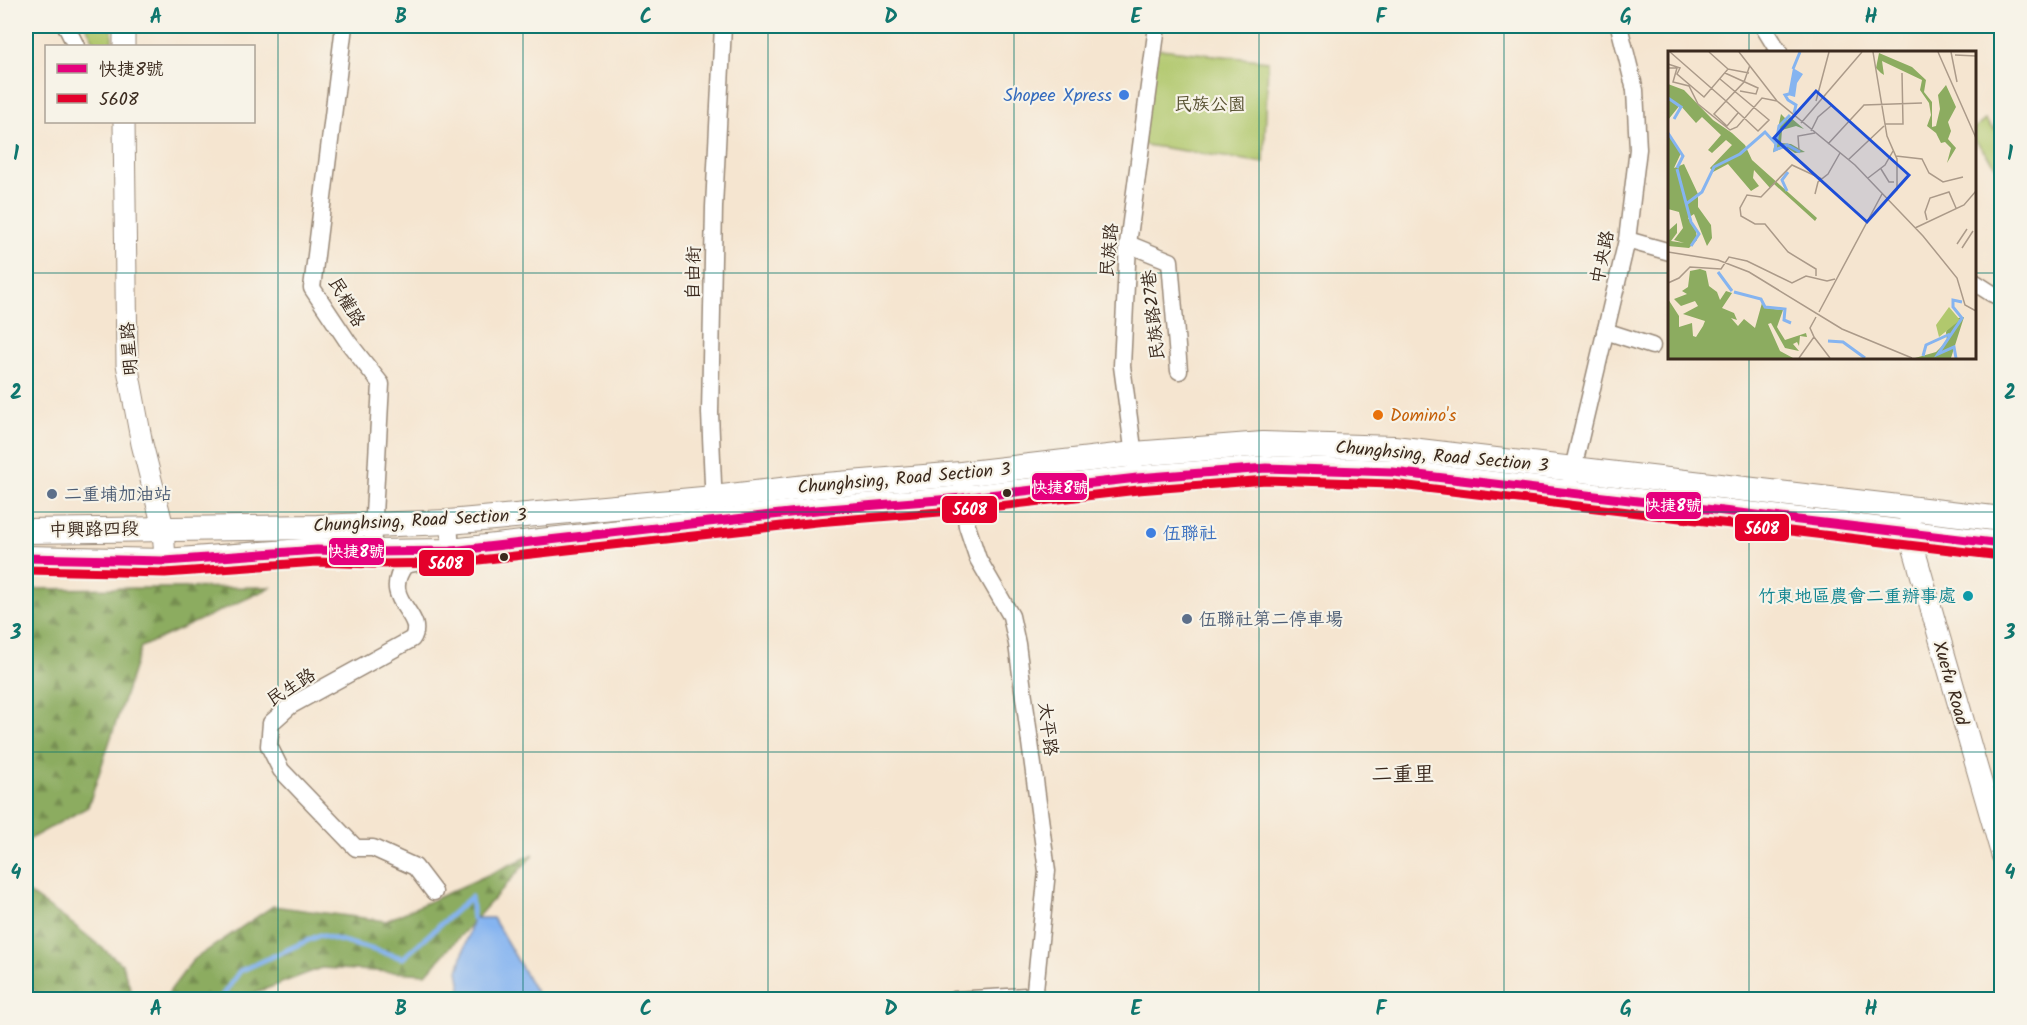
<svg xmlns="http://www.w3.org/2000/svg" width="2027" height="1025" viewBox="0 0 2027 1025" font-family="Kalam,'LXGW WenKai TC',sans-serif">
<style>
.green{fill:#b1c86d;stroke:#767946;stroke-width:1.5}
.forest{fill:url(#forest-firs);stroke:#646b3f;stroke-width:1.5}
.water{fill:#85b4f0;stroke:#606f87;stroke-width:1.5}
.lines{fill:none;stroke-linecap:round;stroke-linejoin:round}
.stream{stroke:#85b4f0;stroke-width:5}
.minor-casing{stroke:#988877;stroke-width:19}
.tertiary-casing{stroke:#988877;stroke-width:23}
.secondary-casing{stroke:#988877;stroke-width:26}
.minor{stroke:#fff;stroke-width:16}
.tertiary{stroke:#fff;stroke-width:21}
.secondary{stroke:#fff;stroke-width:24}
.bus-1-casing{stroke:#f7f3e8;stroke-width:14}
.bus-2-casing{stroke:#f7f3e8;stroke-width:14}
.bus-1{stroke:#e5007d;stroke-width:9}
.bus-2{stroke:#e4002b;stroke-width:9}
.grid{fill:none;stroke:#0f766e;stroke-width:1.5;stroke-opacity:0.55}
.shop-dot{fill:#3f7fe0;stroke:#f7f3e8;stroke-width:2}
.food-dot{fill:#e8710a;stroke:#f7f3e8;stroke-width:2}
.bus-dot{fill:#3b2a1e;stroke:#f7f3e8;stroke-width:2}
.service-dot{fill:#5c6f8a;stroke:#f7f3e8;stroke-width:2}
.culture-dot{fill:#0f9aa8;stroke:#f7f3e8;stroke-width:2}
.labels{text-anchor:middle;stroke-width:4.5;stroke-linejoin:round;paint-order:stroke}
.shop-label{font-size:18px;fill:#366cbe;stroke:#f7f3e8;text-anchor:end}
.park-label{font-size:18px;fill:#585232;stroke:#f7f3e8}
.street-label{font-size:18px;fill:#3b2a1e;stroke:#f7f3e8}
.food-label{font-size:18px;fill:#c56008;stroke:#f7f3e8;text-anchor:start}
.service-label{font-size:18px;fill:#4e5e75;stroke:#f7f3e8;text-anchor:start}
.culture-label{font-size:18px;fill:#0d838f;stroke:#f7f3e8;text-anchor:end}
.quarter-label{font-size:21px;fill:#3b2a1e;stroke:#f7f3e8}
.inset-river{fill:none;stroke:#85b4f0;stroke-width:3}
.inset-road{fill:none;stroke:#ab9a89;stroke-width:1.5}
.view{fill:#1d4ed8;fill-opacity:0.15;stroke:#1d4ed8;stroke-width:3}
.inset-edge{fill:none;stroke:#3b2a1e;stroke-width:3}
.line-badge{stroke:#f7f3e8;stroke-width:2}
.badge-label{font-size:16px;text-anchor:middle;font-weight:bold;fill:#fff}
.neatline{fill:none;stroke:#0f766e;stroke-width:2}
.grid-label{font-size:20px;text-anchor:middle;font-weight:bold;fill:#0f766e}
</style>
<defs>
<pattern id="forest-firs" width="22" height="20" patternUnits="userSpaceOnUse" patternTransform="scale(1.5)"><rect width="22" height="20" fill="#8cac60"/><path d="M5 1l3.5 6h-7zM16 11l3.5 6h-7z" fill="#748c4f"/></pattern>
</defs>
<rect width="100%" height="100%" fill="#f7f3e8"/>
<filter id="ink" filterUnits="userSpaceOnUse"><feTurbulence type="fractalNoise" baseFrequency=".0167" numOctaves="2"/><feDisplacementMap in="SourceGraphic" scale="12" xChannelSelector="R" yChannelSelector="G"/><feConvolveMatrix kernelMatrix="1 2 1 2 8 2 1 2 1" color-interpolation-filters="sRGB"/></filter>
<filter id="wash" filterUnits="userSpaceOnUse"><feTurbulence type="fractalNoise" baseFrequency=".008" numOctaves="4" result="noise"/><feDisplacementMap in="SourceGraphic" scale="24" xChannelSelector="R" yChannelSelector="G"/><feGaussianBlur stdDeviation="1.35" result="paint"/><feColorMatrix in="noise" values="0 0 0 0 0 0 0 0 0 0 0 0 0 0 0 0 0 1.4 0 .05"/><feComposite in="paint" operator="in"/></filter>
<g filter="url(#wash)">
<rect width="100%" height="100%" fill="#f5e5d0"/>
<g class="green">
<path d="M86,26h26v20h-15z"/>
<path d="M1151,48l117,13 -4,102 -125,-19z"/>
<path d="M2001,112v61l-26,-33v-12l10,-8 9,10 4,-14z"/>
</g>
<g class="forest">
<path d="M272,587l-131,60 -53,160 -62,34v-252z"/>
<path d="M534,854l-108,120 -105,-6 -74,28 -2,3 -82,1 30,-40 80,-54 113,15z"/>
<path d="M26,891l48,34 48,39 12,35h-91l-17,-17z"/>
</g>
<path class="water" d="M473,918h20l47,81h-77l-5,-28z"/>
<g class="lines">
<g class="stream">
<path d="M26,986l10,14"/>
<path d="M219,1000l21,-29 80,-36 83,23 68,-61 2,21"/>
</g>
</g>
</g>
<g filter="url(#ink)">
<g class="lines">
<defs>
<g id="minor">
<path d="M66,26l10,20"/>
<path d="M344,26l-32,262 36,54 33,42 -9,168"/>
<path d="M1763,26l16,26"/>
<path d="M1627,240l43,12"/>
<path d="M1128,244l42,17 9,110"/>
<path d="M1974,282l17,11 11,5"/>
<path d="M1605,331l47,15"/>
<path d="M1135,463l-13,-97 6,-122 29,-218"/>
<path d="M1571,477l56,-237 11,-91 -3,-59 -16,-64"/>
<path d="M962,487l5,39 11,33 33,57 6,28 30,227 -13,129"/>
<path d="M714,507l-4,-94 4,-206 9,-181"/>
<path d="M434,892l-19,-25 -42,-19h-17l-75,-78 -12,-24 2,-23 19,-17 122,-67c16,-25 -34,-38 -7,-74l38,-7 8,-7 -2,-29"/>
<path d="M954,1000l72,-4 8,1"/>
</g>
<g id="tertiary">
<path d="M124,26v20"/>
<path d="M124,122l3,242 15,80 21,83 2,34"/>
<path d="M1910,519l-1,13 93,323"/>
</g>
<g id="secondary">
<path d="M26,531l291,-4 132,-5 265,-24 100,-12 147,-12 173,-20 129,-10 131,4 608,71"/>
<path d="M26,558l139,3 152,-11 55,2 79,-1 365,-41 147,-12 174,-20 129,-10 127,4 609,72"/>
</g>
</defs>
<use href="#minor" class="minor-casing"/>
<use href="#tertiary" class="tertiary-casing"/>
<use href="#secondary" class="secondary-casing"/>
<use href="#minor" class="minor"/>
<use href="#tertiary" class="tertiary"/>
<use href="#secondary" class="secondary"/>
<defs>
<path id="bus-1" d="M26,558l139,3 152,-11 55,2 79,-1 365,-41 147,-12 174,-20 129,-10 127,4 609,72"/>
<path id="bus-2" d="M26,570l139,3 152,-11 55,2 80,-1 365,-41 147,-12 174,-20 128,-10 126,4 609,72"/>
</defs>
<use href="#bus-1" class="bus-1-casing"/>
<use href="#bus-2" class="bus-2-casing"/>
<use href="#bus-1" class="bus-1"/>
<use href="#bus-2" class="bus-2"/>
</g>
</g>
<path class="grid" d="M278,26v974M523,26v974M768,26v974M1014,26v974M1259,26v974M1504,26v974M1749,26v26M26,273h1644M1974,273h28M1749,357v643M26,512h1976M26,752h1976"/>
<g class="shop-dot">
<circle cx="1124" cy="95" r="6"/>
<circle cx="1151" cy="533" r="6"/>
</g>
<circle class="food-dot" cx="1378" cy="415" r="6"/>
<g class="bus-dot">
<circle cx="1007" cy="493" r="5"/>
<circle cx="504" cy="557" r="5"/>
</g>
<g class="service-dot">
<circle cx="52" cy="494" r="6"/>
<circle cx="1187" cy="619" r="6"/>
</g>
<circle class="culture-dot" cx="1968" cy="596" r="6"/>
<g class="labels">
<g class="shop-label">
<text x="1112" y="101">Shopee Xpress</text>
<text x="1163" y="539" text-anchor="start">伍聯社</text>
</g>
<g class="park-label">
<text x="1210" y="110">民族公園</text>
</g>
<g class="street-label">
<text transform="translate(1109 250) rotate(-85)" y="6">民族路</text>
<text transform="translate(1602 257) rotate(-78)" y="6">中央路</text>
<text transform="translate(693 273) rotate(-89)" y="6">自由街</text>
<text transform="translate(347 302) rotate(60)" y="6">民權路</text>
<text transform="translate(1153 315) rotate(-96)" y="6">民族路27巷</text>
<text transform="translate(129 349) rotate(-94)" y="6">明星路</text>
<text transform="translate(1442 456) rotate(5)" y="6">Chunghsing, Road Section 3</text>
<text transform="translate(904 478) rotate(-5)" y="6">Chunghsing, Road Section 3</text>
<text transform="translate(420 520) rotate(-3)" y="6">Chunghsing, Road Section 3</text>
<text transform="translate(94 529) rotate(-1)" y="6">中興路四段</text>
<text transform="translate(1951 683) rotate(74)" y="6">Xuefu Road</text>
<text transform="translate(291 687) rotate(-33)" y="6">民生路</text>
<text transform="translate(1048 729) rotate(83)" y="6">太平路</text>
</g>
<g class="food-label">
<text x="1390" y="421">Domino's</text>
</g>
<g class="service-label">
<text x="64" y="500">二重埔加油站</text>
<text x="1199" y="625">伍聯社第二停車場</text>
</g>
<g class="culture-label">
<text x="1956" y="602">竹東地區農會二重辦事處</text>
</g>
<g class="quarter-label">
<text x="1403" y="781">二重里</text>
</g>
</g>
<g transform="translate(1668 51)">
<rect width="308" height="308" fill="#f5e5d0"/>
<path d="M211,2l33,14 14,13 -2,12 8,10v25l4,-1 4,-17 -2,-14 8,-10 10,22 -8,15 3,9 -3,8 8,9 -9,15 4,-15 -6,-6 -4,1 -5,-10 -9,-7 4,-11 -2,-12 -9,-13 2,-10 -40,-19 2,14 -3,-2 -5,-5zM0,33l16,6 29,30 19,13 13,12 7,15 65,58 -2,3 -41,-37 -4,4 -16,-18 -1,8 6,8 -8,5 -23,-27 -15,8 -3,-4 22,-23 -6,-5 -14,13 -4,-3 13,-15 -19,-18 -6,6 -16,-18 -12,15zM113,63l6,6 3,-3 14,12 -8,-3 -14,4 -1,13 10,1 14,8 -10,1 -9,-6 -13,5zM0,81l13,21 -7,15 10,-4 14,30v13l13,18 1,13 -5,8 -13,-32 -6,4 8,12 1,10 -8,8 -21,-2v-15l9,-8v10l-6,8 13,2 -10,-3 9,-12 -4,-16 -11,-3zM32,218l6,2 3,15 8,6 3,8 6,-9 6,2 -10,15 12,5 3,7 -6,-2 7,8 6,-7 11,9 7,-25 3,5 18,2 -6,17 8,13 21,-7 1,4 -7,-1 -1,10 -2,-4 -4,2 6,7 -14,-3 -14,-25 -3,1 12,27 13,7h-125v-59l11,17v11l13,-4 1,13 3,1 7,-11 2,-5 -22,-7 15,-8 -3,-5 -14,5 -7,-7 13,-5 -5,-3 6,-4 2,-16zM296,266l-13,41h-36l21,-6 11,-11 -1,-9 7,-13z" fill="#8cac60"/>
<path d="M281,256l11,13 -21,17 -3,-12z" fill="#b1c86d"/>
<path d="M125,17l10,6 -6,9 -2,14 -7,-2z" fill="#85b4f0"/>
<path class="inset-river" d="M125,18l7,-17M121,43l-4,1 3,5 8,5 -2,8M0,47l13,9 -7,12M122,64l-11,11 -4,24 12,-5 13,7M0,82l15,23 -6,12M9,118l14,53 8,12 -8,12M119,140l-5,-11 6,-8M18,153l16,-12 12,-25 26,-13 25,-22 11,12M50,221l14,19M66,241l27,7 4,8 20,2 -1,11 7,3M160,290l15,1 22,16M255,305l3,-11 24,-11M288,307l-2,-11 -16,7 24,-36 -9,-11v-7l9,2"/>
<path class="inset-road" d="M2,1l56,49 18,-19 6,-17M41,1l19,17M71,1l38,49 78,64 68,71 34,42 8,27 11,6M205,1l14,84 10,23v31l-10,9M270,1l38,86M283,1l6,30M287,4l21,1M0,13l12,4 -3,6 27,23 24,-28 21,4M0,17h9l-4,14 16,4 9,18 32,26 7,-3 25,-29 15,3M57,22l33,15 -2,6 -16,-3M52,28l49,41 -11,11 -32,-30 -12,13 13,12 11,-13M148,50l13,-49M133,72l61,-71M217,73h18l-1,-51M143,80l7,-14 14,-12M160,93l36,-39 58,-2M131,99l-1,-14 17,-3M228,105l26,3 7,14 14,9 20,-5M180,109l36,-34M213,118l8,13h5M200,127l17,-13 8,-14M147,143l3,-12 10,-8 12,-21M259,169l-2,-8 5,-14 19,-6 7,16M247,177l49,-23 12,-14M289,193l10,-15M294,197l11,-17M0,201l50,8 31,12 93,57 70,29M148,225v-7l-28,-17 -23,-28h-10l-14,-8 -1,-8 7,-13 14,2 31,-32 30,14M0,232l11,-5 11,-11 31,2 8,-12 18,4 45,22 14,-7 21,5 8,-2M151,261l63,-118M146,286l16,21M131,307l15,-21 -4,-9 6,-11"/>
<path class="view" d="M148,40l93,84 -42,47 -93,-84z"/>
<rect width="308" height="308" class="inset-edge"/>
</g>
<g class="line-badge">
<rect x="1031" y="472" width="57" height="29" rx="6" fill="#e5007d"/>
<rect x="1645" y="491" width="57" height="29" rx="6" fill="#e5007d"/>
<rect x="941" y="495" width="57" height="29" rx="6" fill="#e4002b"/>
<rect x="1734" y="513" width="56" height="29" rx="6" fill="#e4002b"/>
<rect x="328" y="537" width="57" height="29" rx="6" fill="#e5007d"/>
<rect x="418" y="549" width="57" height="28" rx="6" fill="#e4002b"/>
</g>
<g class="badge-label">
<text x="1060" y="493">快捷8號</text>
<text x="1673" y="511">快捷8號</text>
<text x="970" y="515">5608</text>
<text x="1762" y="534">5608</text>
<text x="356" y="557">快捷8號</text>
<text x="446" y="569">5608</text>
</g>
<rect width="2027" height="1025" fill="none" stroke="#f7f3e8" stroke-width="66"/>
<rect x="45" y="45" width="210" height="78" fill="#f7f3e8" stroke="#aca397" stroke-width="1.5"/>
<rect x="57" y="64" width="30" height="9" fill="#e5007d" stroke="#aca397" stroke-width="1.5"/>
<text x="99" y="75" font-size="18" fill="#3b2a1e">快捷8號</text>
<rect x="57" y="94" width="30" height="9" fill="#e4002b" stroke="#aca397" stroke-width="1.5"/>
<text x="99" y="105" font-size="18" fill="#3b2a1e">5608</text>
<rect x="33" y="33" width="1961" height="959" class="neatline"/>
<g class="grid-label">
<text x="156" y="23">A</text>
<text x="401" y="23">B</text>
<text x="646" y="23">C</text>
<text x="891" y="23">D</text>
<text x="1136" y="23">E</text>
<text x="1381" y="23">F</text>
<text x="1626" y="23">G</text>
<text x="1871" y="23">H</text>
<text x="16" y="160">1</text>
<text x="2010" y="160">1</text>
<text x="16" y="399">2</text>
<text x="2010" y="399">2</text>
<text x="16" y="639">3</text>
<text x="2010" y="639">3</text>
<text x="16" y="879">4</text>
<text x="2010" y="879">4</text>
<text x="156" y="1015">A</text>
<text x="401" y="1015">B</text>
<text x="646" y="1015">C</text>
<text x="891" y="1015">D</text>
<text x="1136" y="1015">E</text>
<text x="1381" y="1015">F</text>
<text x="1626" y="1015">G</text>
<text x="1871" y="1015">H</text>
</g>
</svg>
